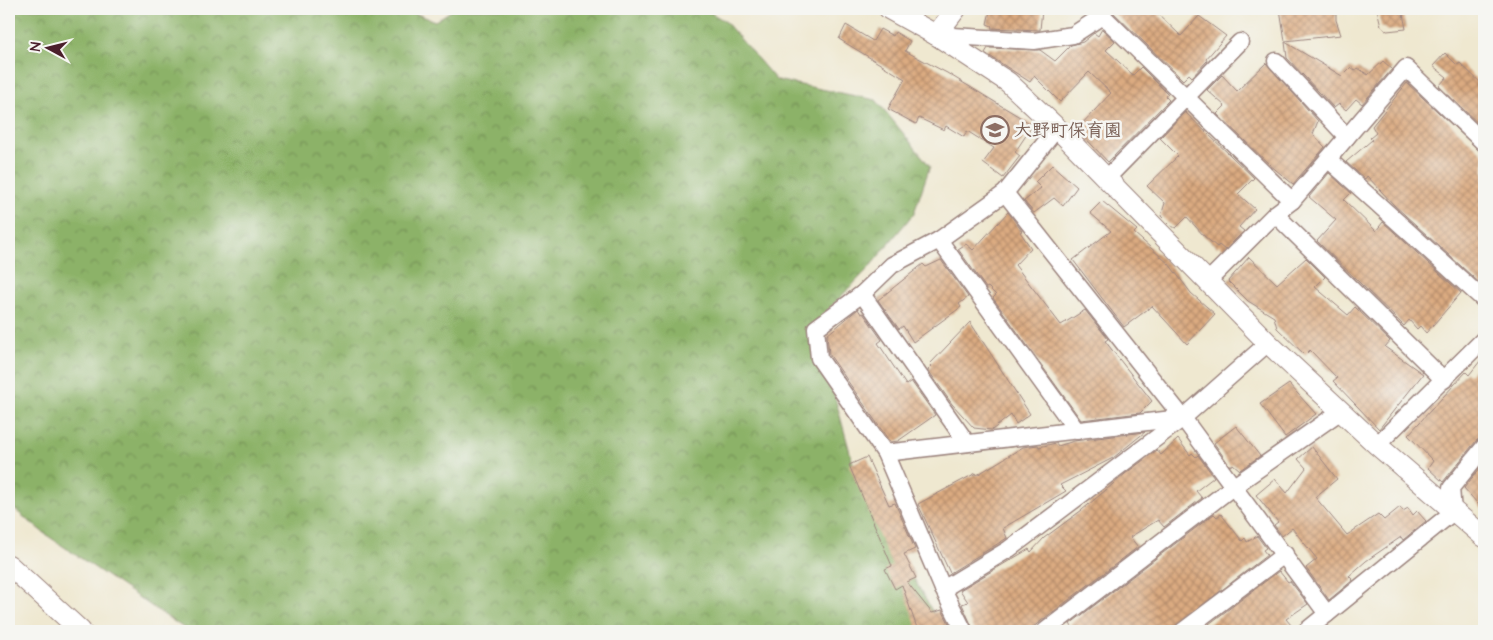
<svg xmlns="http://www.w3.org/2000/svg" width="1493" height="640" viewBox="0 0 1493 640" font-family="'Architects Daughter','Klee One',sans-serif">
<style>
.forest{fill:url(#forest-crowns);stroke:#6b684a}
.building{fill:url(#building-cross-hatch)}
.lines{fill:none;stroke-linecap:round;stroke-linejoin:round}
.minor-casing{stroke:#9c847e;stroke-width:19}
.tertiary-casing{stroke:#9c847e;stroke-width:22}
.minor{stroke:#fff;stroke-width:16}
.tertiary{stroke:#fff;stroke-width:20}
.labels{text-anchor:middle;stroke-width:5;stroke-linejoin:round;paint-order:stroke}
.education-label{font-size:18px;font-weight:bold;fill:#785e54;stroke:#f6f6f2;text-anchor:start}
</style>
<defs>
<pattern id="forest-crowns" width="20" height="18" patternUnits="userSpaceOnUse" patternTransform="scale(1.25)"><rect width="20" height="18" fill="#8cb268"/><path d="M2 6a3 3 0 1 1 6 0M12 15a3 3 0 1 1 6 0" fill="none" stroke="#749056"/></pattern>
<pattern id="building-cross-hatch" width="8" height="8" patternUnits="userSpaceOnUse" patternTransform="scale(1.25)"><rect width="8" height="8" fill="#dbab81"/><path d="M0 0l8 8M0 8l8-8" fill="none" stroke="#b48b6a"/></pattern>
</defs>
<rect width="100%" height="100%" fill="#f6f6f2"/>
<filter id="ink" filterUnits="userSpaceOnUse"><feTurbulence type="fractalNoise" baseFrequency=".02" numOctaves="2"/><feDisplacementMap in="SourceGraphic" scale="10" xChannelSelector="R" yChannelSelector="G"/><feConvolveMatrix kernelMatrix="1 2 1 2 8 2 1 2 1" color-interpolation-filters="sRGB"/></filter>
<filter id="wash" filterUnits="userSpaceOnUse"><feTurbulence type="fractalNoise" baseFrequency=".0096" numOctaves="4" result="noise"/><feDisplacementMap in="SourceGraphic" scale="20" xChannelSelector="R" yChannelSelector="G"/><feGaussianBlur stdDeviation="1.12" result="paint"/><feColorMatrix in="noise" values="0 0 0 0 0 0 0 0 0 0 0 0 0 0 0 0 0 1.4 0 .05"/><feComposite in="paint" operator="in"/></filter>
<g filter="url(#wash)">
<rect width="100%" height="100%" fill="#efe8d0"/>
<path class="forest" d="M9,9h279l9,4 59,-4h48l31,12 19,-12h250l21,12 51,59 100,20 54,66 -16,47 -47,57 -46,47 4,44 32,117 78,138 6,15h-753l-143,-97 -36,-29z"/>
<g id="blocks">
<g class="building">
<path d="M993,9h49l-2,21 -49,-2 1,-2 -5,-2 3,-13z"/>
<path d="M1113,9h25l12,3 3,-3 28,27 18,-20 27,20 -20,23 1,2 -15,16 -3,-3 -6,6 -71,-69z"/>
<path d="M1280,9h56v11l5,15 -56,6z"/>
<path d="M1377,9h25l4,20 -19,2 -6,-5z"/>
<path d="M846,25l27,16 7,-12 13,7 2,-4 15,9 -5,10 42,22 86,52 -18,27 5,4 -17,22 -20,-15 11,-15 -27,-17 -3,6 -18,-11 -2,4 -25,-12 -3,6 -28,-15 17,-30 -66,-40z"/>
<path d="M1102,29l13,12 -9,9 27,25 8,-8 27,27 -3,2 4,4 -61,62 -31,-33 34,-36 -22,-21 -29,30 -26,-26 -4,6 -45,-29 3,-5 52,2 15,11 16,-16 12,-3 11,-9 4,3z"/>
<path d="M1285,42l57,34 9,-9 4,3 3,-2 10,7 15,-14 9,8 -30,35 -6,-5 -10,11 -7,-6 -5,4 -47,-50z"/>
<path d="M1445,53l12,12 3,-2 24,23v43l-45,-43 8,-9 -14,-11z"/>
<path d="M1266,63l52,58 -5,13 12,13 -32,37 -23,-19 -53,-51 8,-8 -18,-16 15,-15 15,16z"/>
<path d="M1407,83l77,72v132l-90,-82 -27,-29 -2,3 -19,-17 26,-22 -2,-2 6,-5 -4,-7z"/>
<path d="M1185,112l69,66 -16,16 17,15 -16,18 5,4 -19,19 -6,-5 -2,2 -13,-11 -17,-19 -11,11 -5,-2 -10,-10 4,-13 -18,-17 31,-30 -18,-18z"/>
<path d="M1052,165l25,22 -14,19 -9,-8 -20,15 -10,-12 17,-13 -6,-6z"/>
<path d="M1329,173l22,20 -7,7 32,31 7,-9 78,71 -35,40 -6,-7 -3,3 -8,-9 -5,6 -87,-85 19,-21 -27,-23z"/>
<path d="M1102,201l35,29 -3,3 35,31 22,29 24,21 -28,30 -35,-38 -28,21 -51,-67 38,-29 -21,-18z"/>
<path d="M1008,212l14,19 -2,1 11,16 -16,17 46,60 24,-15 23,29 -3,2 47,60 -12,12 -59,7 -88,-122 3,-3 -8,-8 -2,1 -28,-39 8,-5 7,6z"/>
<path d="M1249,257l28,27 29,-26 19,19 -10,10 33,28 7,-8 35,34 -5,6 38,27 -44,55 -46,-48 4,-3 -27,-28 -5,5 -28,-27 -3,-11 -26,-16 -20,-20z"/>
<path d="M941,260l27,37 -9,7 2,3 -48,35 -10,-16 -4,3 -21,-29 45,-36 3,3z"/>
<path d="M858,309l3,5 2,-1 19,27 -4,3 28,42 5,-4 24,34 -37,26 -8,1 -61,-88 -2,-19z"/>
<path d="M970,322l60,92 -14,10 -5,-9 -19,15 -18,-2 -22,-24 -24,-34 4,-4 -2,-2z"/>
<path d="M1484,356v79l-8,6 -33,41 -15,-14 5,-7 -25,-26 58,-63 3,3z"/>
<path d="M1289,384l27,30 -31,23 -25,-33z"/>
<path d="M1236,426l24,30 -20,14 -7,-6 -3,2 -16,-23z"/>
<path d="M1145,432l-32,26 -53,27 6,6 -63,37 4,10 -57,35 -32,-69 58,-31 1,2 46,-28 15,-2 1,2 17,-4 2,3 16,-5z"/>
<path d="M1178,439l12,16 2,-2 4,4 2,-2 16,22 -18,14 6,7 -38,29 -6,-7 -28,17 8,10 -110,84h-54l-12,-27 6,-2 -8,-12 69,-41 2,3 13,-14 38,-28 43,-36 32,-24 4,5z"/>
<path d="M1312,447l25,32 -22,18 32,38 31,-21 6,6 16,-13 3,4 5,-3 5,7 4,-4 9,10 -23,19 -2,-3 -35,24 -17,15 4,4 -24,20 -23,-32 11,-9 -25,-31 -10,8 -8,-11 4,-3 -22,-27 19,-16 12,14 19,-25 -8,-9z"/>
<path d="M867,457l22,48 6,-2 20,46 -11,5 12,24 -9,4 25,31 10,-3 11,21h-35l-16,-46 -7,4 -10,-20 7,-3 -43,-101z"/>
<path d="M1481,467l3,3v41l-20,-23z"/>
<path d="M1214,514l3,3 4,-3 21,27 3,-3 2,4 10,-6 9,12 -3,2 4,5 -98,76h-94l-5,-7z"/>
<path d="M1279,571l9,11 2,-1 18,23 -22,15 10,12h-81l-6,-7z"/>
</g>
</g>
</g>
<g filter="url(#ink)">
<use href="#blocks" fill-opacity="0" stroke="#9c847e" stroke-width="1"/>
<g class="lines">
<defs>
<g id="minor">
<path d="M936,35l98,6 39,-6 26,-17 7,1 186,182"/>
<path d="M1276,61l71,76"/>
<path d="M1328,159l156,141"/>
<path d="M1107,178l133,-136"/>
<path d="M1005,193l178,225 144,196"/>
<path d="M1275,214l169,166"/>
<path d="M939,240l138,191"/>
<path d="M1208,281l67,-67 17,-13 114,-133 78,75"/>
<path d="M862,294l105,149"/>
<path d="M1377,445l107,-106"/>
<path d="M885,453l296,-35"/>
<path d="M943,589l66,-40 174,-131 85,-75"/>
<path d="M964,631l-21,-42 -58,-136 -66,-95 -3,-30 46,-34 30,-29 47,-25 66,-47 52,-65"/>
<path d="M1045,631l189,-145 107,-75"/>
<path d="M1183,631l102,-77"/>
<path d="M1306,631l147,-119 -2,-24 33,-41"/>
</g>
<g id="tertiary">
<path d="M889,9l47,26 72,47 49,46 211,215 109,102 107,92"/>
<path d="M936,35l20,-26"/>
<path d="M9,565l72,66"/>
</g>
</defs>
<use href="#minor" class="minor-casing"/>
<use href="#tertiary" class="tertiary-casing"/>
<use href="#minor" class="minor"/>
<use href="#tertiary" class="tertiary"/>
</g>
</g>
<defs>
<symbol id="school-ring" viewBox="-11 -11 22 22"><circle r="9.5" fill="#f6f6f2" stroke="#8d6e63" stroke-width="1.5"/><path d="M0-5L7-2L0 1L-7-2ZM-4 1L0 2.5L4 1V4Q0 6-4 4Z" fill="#8d6e63"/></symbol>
</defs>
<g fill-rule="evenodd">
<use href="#school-ring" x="979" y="114" width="32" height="32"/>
</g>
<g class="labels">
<g class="education-label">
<text x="1014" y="136">大野町保育園</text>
</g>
</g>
<rect width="1493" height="640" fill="none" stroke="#f6f6f2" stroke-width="30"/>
<g transform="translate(48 48) rotate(277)" stroke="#f6f6f2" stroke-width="4" paint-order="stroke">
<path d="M0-4L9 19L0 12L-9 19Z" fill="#4a1f2b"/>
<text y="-8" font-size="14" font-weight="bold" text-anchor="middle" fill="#4a1f2b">N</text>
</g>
</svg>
